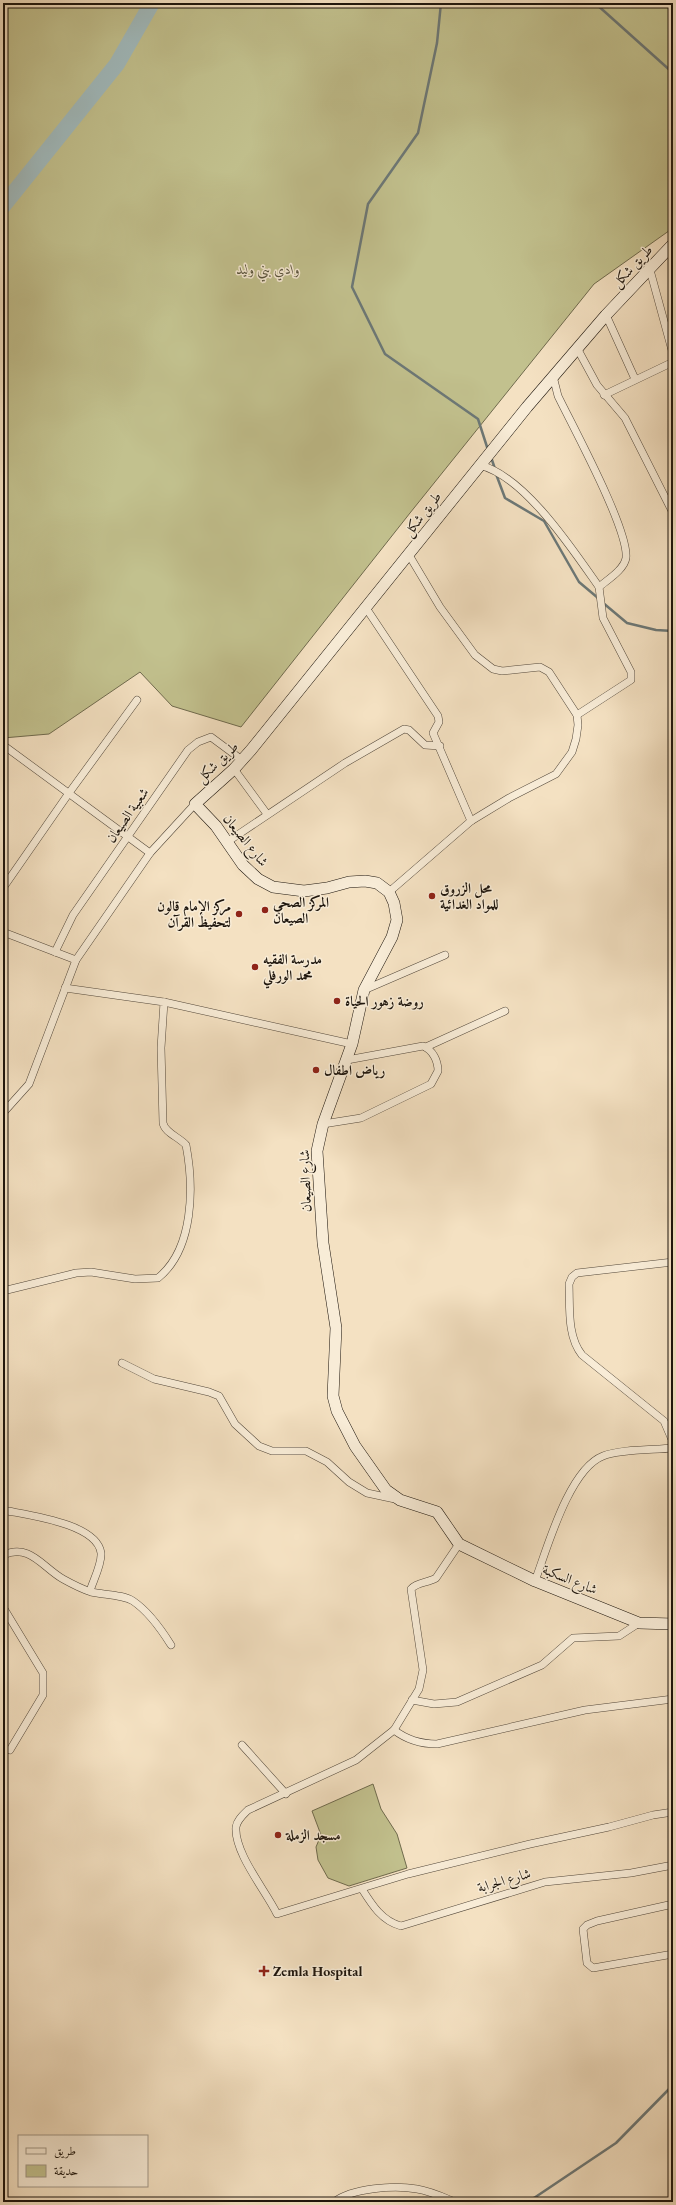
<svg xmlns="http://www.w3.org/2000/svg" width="676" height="2205" viewBox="0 0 676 2205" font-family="'EB Garamond',Amiri,serif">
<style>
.green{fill:#c2c18e;stroke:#6f6a4d}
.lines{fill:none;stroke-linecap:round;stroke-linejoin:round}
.stream{stroke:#6c7877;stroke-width:2.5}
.river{stroke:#a1bbbe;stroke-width:16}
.street-casing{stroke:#52473a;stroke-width:8}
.secondary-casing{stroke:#1c140c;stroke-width:12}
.street{stroke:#f8ecd7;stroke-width:7}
.secondary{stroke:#f8ecd7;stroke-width:11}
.poi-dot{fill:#8f2418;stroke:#f8ecd7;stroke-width:1.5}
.labels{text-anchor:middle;stroke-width:3;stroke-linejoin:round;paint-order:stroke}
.street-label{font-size:14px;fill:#1c140c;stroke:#f8ecd7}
.park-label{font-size:14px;font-style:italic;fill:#56513a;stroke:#f8ecd7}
.poi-label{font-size:14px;font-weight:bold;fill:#1c140c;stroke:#f8ecd7;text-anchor:start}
</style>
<rect width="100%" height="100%" fill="#f4e1c2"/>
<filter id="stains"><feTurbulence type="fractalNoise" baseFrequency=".005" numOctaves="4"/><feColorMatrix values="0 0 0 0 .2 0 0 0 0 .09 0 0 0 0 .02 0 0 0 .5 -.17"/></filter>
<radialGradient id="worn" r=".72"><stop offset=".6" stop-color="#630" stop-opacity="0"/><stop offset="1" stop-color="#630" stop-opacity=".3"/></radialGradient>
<g class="green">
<path d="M3,3h670v225l-79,56 -184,229 -169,214 -69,-21 -32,-34 -91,62 -46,4z"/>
<path d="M373,1784l8,25 16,25 10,34 -58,18 -21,-8 -10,-18 -2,-13 5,-12 -9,-24z"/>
</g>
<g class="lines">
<g class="stream">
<path d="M441,3l-4,40 -19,90 -50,71 -16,83 33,67 93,65 10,31"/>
<path d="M595,3l78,70"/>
<path d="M491,457l4,12"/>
<path d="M496,474l9,24 39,23 35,61 19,16"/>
<path d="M602,602l25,21 29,7 17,1"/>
<path d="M521,2202l13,-4 82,-55 57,-58"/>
</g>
<path class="river" d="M3,206l114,-142 35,-61"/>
<defs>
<g id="street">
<path d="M650,270l23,84"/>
<path d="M606,315l29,64"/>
<path d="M577,348l20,37 28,33 48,95"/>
<path d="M553,376l5,20c15,31 71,134 68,162 -2,12 -19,22 -27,29l4,31 28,54v8l-54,35"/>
<path d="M604,395l69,-33"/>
<path d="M479,465c45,10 94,85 120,122"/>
<path d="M366,608l72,108 1,6 -6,11 38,88"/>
<path d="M3,745l147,108"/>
<path d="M234,769l33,45"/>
<path d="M227,842l118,-79 59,-34 5,1 16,15 15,1"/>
<path d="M3,888l66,-95 68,-93"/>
<path d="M389,892l82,-71 38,-23 47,-24 16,-22 4,-13 2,-14 -1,-10 -28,-43 -9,-5 -38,4 -9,-2 -18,-14 -35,-48 -31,-52"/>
<path d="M3,932l73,28"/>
<path d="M55,952l18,-37 115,-165 10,-8 13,-5 31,23"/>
<path d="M364,990l81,-35"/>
<path d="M164,1002l188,42"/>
<path d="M426,1047l79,-36"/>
<path d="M3,1113l26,-29 47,-124 74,-107 45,-49"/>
<path d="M323,1124l38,-6 70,-34 7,-13c0,-10 -5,-21 -15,-25l-76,14"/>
<path d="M673,1262l-96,11 -5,4 -3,7c1,24 -2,52 13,71l82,66 9,21"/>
<path d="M3,1291l73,-18 15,-1 44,7 23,-1c36,-29 36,-91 28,-133 -7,-8 -21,-12 -23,-22l-2,-75 3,-46 -99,-14"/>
<path d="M122,1363l32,16 55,13 10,4 16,28 24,22 13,5h34l21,11 22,20 18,11 28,6"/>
<path d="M3,1510c23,5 94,13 98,43 1,11 -8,28 -11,38"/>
<path d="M459,1544l-23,34c-8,5 -19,4 -25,11l12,81 -4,19 -25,41 -38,30 -108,50c-5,5 -11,10 -12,17 -2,26 30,64 41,87l131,-40 122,-30 79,-17 44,-12 20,-3"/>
<path d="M3,1555c27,-12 39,12 60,24 9,5 19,10 28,13 13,3 31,2 42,9 15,10 28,28 38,44"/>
<path d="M535,1581c12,-32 34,-112 68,-125 17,-7 51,-6 70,-8"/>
<path d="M3,1607l40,66v22l-33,55"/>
<path d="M412,1700l22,4 23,-2 85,-37 31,-27 46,-2 20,-13"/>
<path d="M394,1730c13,10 26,14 43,14l148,-34 88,-11"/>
<path d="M242,1745l44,49"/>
<path d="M362,1889c10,16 20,32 39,37l144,-44 86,-9 42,-8"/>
<path d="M673,1904l-76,17 -10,4 -4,4 4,34 6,5 80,-14"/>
<path d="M334,2202c18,-14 60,-17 83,-13 13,2 26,8 38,13"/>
</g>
<path id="secondary" d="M673,244l-67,71 -79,92 -276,343 -17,19 -39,35 21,22 27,39 15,14 15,8 31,4 23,-3 22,-6 16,-1 12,2 12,9 5,11 3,17 -5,17 -28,53 -12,54 -29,80 -6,27 6,92 13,85 -3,68 4,15 18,35 31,44 14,10 37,12 22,32 76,37 104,42 34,1"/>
</defs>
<use href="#street" class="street-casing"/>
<use href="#secondary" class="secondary-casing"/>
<use href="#street" class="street"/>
<use href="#secondary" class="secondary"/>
</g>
<g class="poi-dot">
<circle cx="432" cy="896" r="4"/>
<circle cx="265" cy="910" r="4"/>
<circle cx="239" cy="914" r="4"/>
<circle cx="255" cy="967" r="4"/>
<circle cx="337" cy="1001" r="4"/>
<circle cx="316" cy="1070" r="4"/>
<circle cx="278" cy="1835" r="4"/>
<path d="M262 1965h4v4h4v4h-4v4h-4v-4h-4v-4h4z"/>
</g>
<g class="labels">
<g class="street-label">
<text transform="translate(632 266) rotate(-47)" y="5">طريق شكل</text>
<text transform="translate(422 514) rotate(-52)" y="5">طريق شكل</text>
<text transform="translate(217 762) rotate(-44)" y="5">طريق شكل</text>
<text transform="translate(127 815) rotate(-55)" y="5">شعبية الصيعان</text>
<text transform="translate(246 840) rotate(51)" y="5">شارع الصيعان</text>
<text transform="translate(305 1181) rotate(-92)" y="5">شارع الصيعان</text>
<text transform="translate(570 1579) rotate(22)" y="5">شارع السكبة</text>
<text transform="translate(504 1880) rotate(-16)" y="5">شارع الجرابة</text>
</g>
<g class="park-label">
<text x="268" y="274">وادي بني وليد</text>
</g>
<g class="poi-label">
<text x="440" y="893">محل الزروق<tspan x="440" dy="16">للمواد الغدائية</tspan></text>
<text x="273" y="907">المركز الصحي<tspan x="273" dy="16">الصيعان</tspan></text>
<text x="231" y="911" text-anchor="end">مركز الإمام قالون<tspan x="231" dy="16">لتحفيظ القرآن</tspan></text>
<text x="263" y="964">مدرسة الفقيه<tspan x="263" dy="16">محمد الورفلي</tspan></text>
<text x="345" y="1006">روضة زهور الحياة</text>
<text x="324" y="1075">رياض اطفال</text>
<text x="286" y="1840">مسجد الزملة</text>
<text x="273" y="1976">Zemla Hospital</text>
</g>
</g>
<rect width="676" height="2205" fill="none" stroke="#f4e1c2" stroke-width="16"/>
<rect x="4" y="4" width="668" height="2197" fill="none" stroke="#1c140c" stroke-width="2"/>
<rect x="8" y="8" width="660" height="2189" fill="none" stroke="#1c140c"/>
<rect x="18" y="2135" width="130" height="52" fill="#f8ecd7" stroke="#a09686"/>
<rect x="26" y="2148" width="20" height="6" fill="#f8ecd7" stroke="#a09686"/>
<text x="54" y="2155" font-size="12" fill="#1c140c">طريق</text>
<rect x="26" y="2165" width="20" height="12" fill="#c2c18e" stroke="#a09686"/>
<text x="54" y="2175" font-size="12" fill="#1c140c">حديقة</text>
<rect width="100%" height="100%" filter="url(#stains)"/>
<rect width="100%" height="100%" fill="url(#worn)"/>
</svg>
